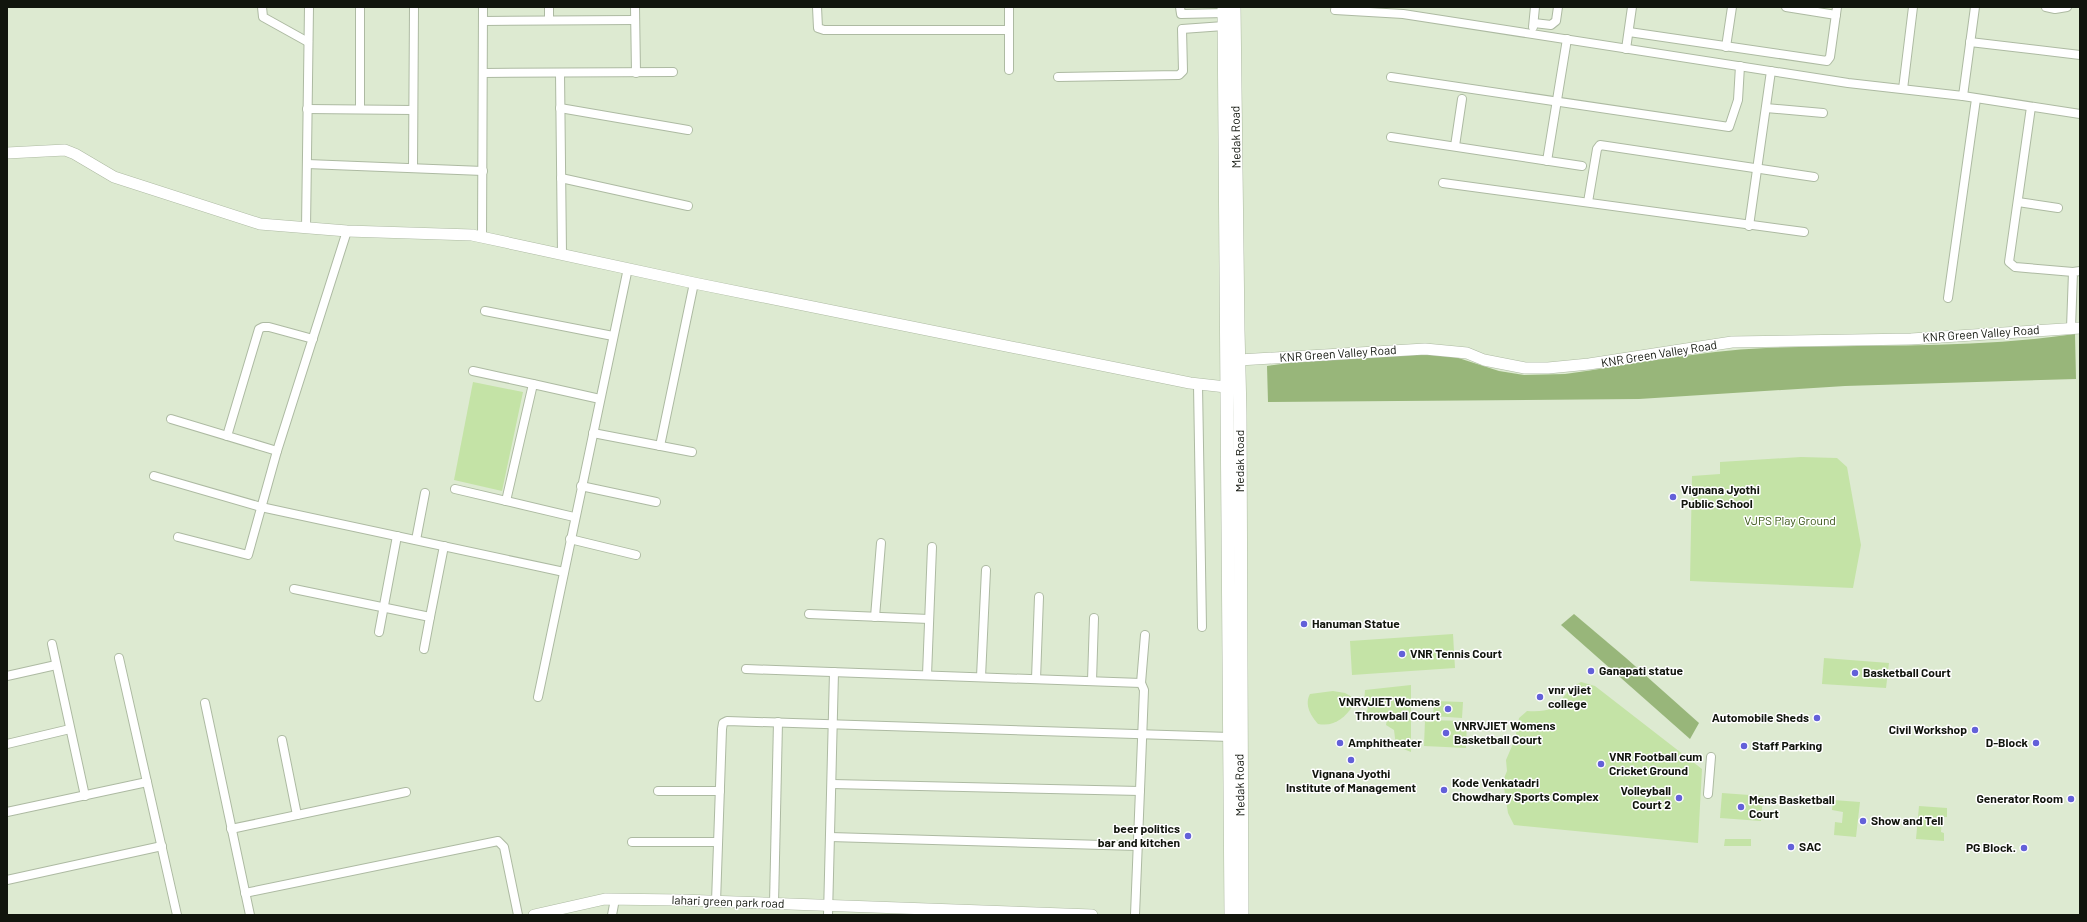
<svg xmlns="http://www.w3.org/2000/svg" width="2087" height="922" viewBox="0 0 2087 922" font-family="Barlow,sans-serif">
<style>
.green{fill:#c4e3a6}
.forest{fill:#98b67a}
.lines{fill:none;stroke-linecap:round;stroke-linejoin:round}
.street-casing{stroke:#adbaa2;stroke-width:10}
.secondary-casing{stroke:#adbaa2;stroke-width:12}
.primary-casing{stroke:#adbaa2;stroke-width:14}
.street{stroke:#fff;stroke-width:8}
.secondary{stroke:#fff;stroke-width:11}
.primary{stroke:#fff;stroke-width:13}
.poi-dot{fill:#6360d9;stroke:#fff;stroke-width:1.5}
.labels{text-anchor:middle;stroke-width:3;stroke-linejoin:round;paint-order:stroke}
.street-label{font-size:12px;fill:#11150d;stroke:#fff}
.poi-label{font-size:12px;font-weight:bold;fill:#11150d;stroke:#fff;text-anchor:start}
.park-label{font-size:12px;fill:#375313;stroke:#fff}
</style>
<rect width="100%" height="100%" fill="#ddead1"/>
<g class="green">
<path d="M473,382l50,10 -21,99 -48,-11z"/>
<path d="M1801,457l36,1 10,9 14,78 -8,43 -163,-7 2,-105 28,-2v-12z"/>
<path d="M1453,634l2,34 -103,7 -2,-34z"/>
<path d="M1824,658l65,5 -3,25 -64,-4z"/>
<path d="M1581,682l14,4 107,83 -4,74 -184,-18 -6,-12 -5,-32 4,-10 -1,-11 9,-21 4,-21 8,-7c38,3 29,-16 54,-29z"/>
<path d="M1411,685v67l-15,-6 -2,-16 -8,-5 1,-6 -9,-3 -12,1 2,-11 -4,-1 1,-15z"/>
<path d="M1333,691l12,2 7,4 2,8c-10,13 -19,22 -36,19 -7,-8 -14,-19 -8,-30z"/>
<path d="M1434,701l29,1 -1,16 -29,-2z"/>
<path d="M1425,720l42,1 -1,27 -42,-2z"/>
<path d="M1722,793l41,3 -2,25 -41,-3z"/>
<path d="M1833,800l27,2 -4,35 -22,-2 1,-13 7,1 1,-11 -11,-2z"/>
<path d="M1919,806l28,2v9h-5l-1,15 3,1v8l-28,-2z"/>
<path d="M1725,839h26v7h-27z"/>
</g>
<g class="forest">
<path d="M2075,334l1,45 -231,7 -206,13 -371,3 -1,-36 22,-3 121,-8h39l50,16 25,4 41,-1c66,-9 133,-23 201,-26 103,-4 207,1 309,-14z"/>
<path d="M1574,614l52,44 73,65 -9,16 -129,-114z"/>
</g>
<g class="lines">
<defs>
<g id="street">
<path d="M262,7l1,10 45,25"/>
<path d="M360,7v102"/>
<path d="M549,7v13"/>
<path d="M635,7l1,66"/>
<path d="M817,7l1,21 6,2h185"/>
<path d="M1009,7v63"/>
<path d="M1180,7l1,7 43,-1"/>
<path d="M1786,7l50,8"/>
<path d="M2046,7l9,2 12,-2"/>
<path d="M1335,10l68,4 445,69 115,13 12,-89"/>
<path d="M483,21l152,-1"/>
<path d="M1534,23l17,2 5,-4 2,-14"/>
<path d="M1533,27l2,-20"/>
<path d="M1629,32l198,29 3,-4 7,-50"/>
<path d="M1970,42l110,13"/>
<path d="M1726,47l6,-40"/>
<path d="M1626,49l6,-42"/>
<path d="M483,73l190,-1"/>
<path d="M560,73l2,181"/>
<path d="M1058,77l121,-2 4,-4 -1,-42 42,-3"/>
<path d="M1391,77l338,50 9,-27 2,-34"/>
<path d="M1903,89l10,-82"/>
<path d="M1963,96l117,18"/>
<path d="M2031,107l-22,155 6,5 58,5"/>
<path d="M560,108l128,22"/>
<path d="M1766,108l57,5"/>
<path d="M307,109l106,1"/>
<path d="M1391,137l191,29"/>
<path d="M1455,146l7,-47"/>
<path d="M1547,161l20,-122"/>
<path d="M307,164l176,7"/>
<path d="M413,168l1,-161"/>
<path d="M561,178l127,28"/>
<path d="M1443,183l361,49"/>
<path d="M1588,202l9,-53 3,-4 214,32"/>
<path d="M2018,202l40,6"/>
<path d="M1749,226l22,-155"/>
<path d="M306,228l3,-221"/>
<path d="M482,237l1,-230"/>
<path d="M1948,298l28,-199"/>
<path d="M485,311l128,25"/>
<path d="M2071,328l2,-56 7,-1"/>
<path d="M473,371l60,13"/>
<path d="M1198,385l4,242"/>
<path d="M171,419l106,32"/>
<path d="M593,433l99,19"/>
<path d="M227,436l32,-107 4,-2h6l44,12"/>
<path d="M660,446l34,-163"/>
<path d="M154,476l107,31 303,65"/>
<path d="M581,486l75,16"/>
<path d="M455,489l119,28"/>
<path d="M506,501l27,-117 67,15"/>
<path d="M178,537l70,18 29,-104 70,-220"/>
<path d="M570,539l66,16"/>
<path d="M416,540l9,-47"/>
<path d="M294,589l136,28 14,-71"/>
<path d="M809,614l120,5"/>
<path d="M875,617l6,-74"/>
<path d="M379,632l18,-96"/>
<path d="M52,644l33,152"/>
<path d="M424,649l6,-32"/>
<path d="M119,658l58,257"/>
<path d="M746,669l395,14 3,7 -9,225"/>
<path d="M927,675l5,-128"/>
<path d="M7,676l49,-11"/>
<path d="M981,677l5,-107"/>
<path d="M1036,679l3,-82"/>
<path d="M1092,681l2,-63"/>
<path d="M1141,683l4,-48"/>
<path d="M538,697l90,-429"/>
<path d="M205,703l45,212"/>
<path d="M282,740l15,75"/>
<path d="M7,744l63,-15"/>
<path d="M832,784l308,7"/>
<path d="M658,791h62"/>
<path d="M1708,794l3,-37"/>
<path d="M7,812l140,-30"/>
<path d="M231,829l175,-37"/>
<path d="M830,837l308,9"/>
<path d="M632,842h86"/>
<path d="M7,880l155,-34"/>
<path d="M245,893l253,-52 6,6 14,68"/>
<path d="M716,902l6,-173 1,-6 4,-2 503,16"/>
<path d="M774,904l4,-182"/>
<path d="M612,915l3,-16"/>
<path d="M828,915l6,-243"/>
</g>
<g id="secondary">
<path d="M7,153l58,-3 10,4 39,23 146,47 87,7 125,4 222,48 496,100 36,4"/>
<path d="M1239,360l186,-11 42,4 17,7 41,8h23l41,-4 143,-22 179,-3 169,-11"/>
<path d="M534,915l71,-16 75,1 412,15"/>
</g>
<g id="primary">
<path d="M1224,7l7,908"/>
<path d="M1234,7l4,323 2,84 2,501"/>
</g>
</defs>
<use href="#street" class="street-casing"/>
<use href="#secondary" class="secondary-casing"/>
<use href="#primary" class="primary-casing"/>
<use href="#street" class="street"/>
<use href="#secondary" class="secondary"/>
<use href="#primary" class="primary"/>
</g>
<g class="poi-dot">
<circle cx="1673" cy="497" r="4"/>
<circle cx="1304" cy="624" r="4"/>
<circle cx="1402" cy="654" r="4"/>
<circle cx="1591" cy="671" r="4"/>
<circle cx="1855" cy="673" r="4"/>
<circle cx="1540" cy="697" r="4"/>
<circle cx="1448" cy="709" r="4"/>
<circle cx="1817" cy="718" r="4"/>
<circle cx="1975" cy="730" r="4"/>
<circle cx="1446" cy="733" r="4"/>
<circle cx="1340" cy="743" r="4"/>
<circle cx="2036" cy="743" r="4"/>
<circle cx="1744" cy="746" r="4"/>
<circle cx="1351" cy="760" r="4"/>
<circle cx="1601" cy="764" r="4"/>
<circle cx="1444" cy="790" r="4"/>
<circle cx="1679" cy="798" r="4"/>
<circle cx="2071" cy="799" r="4"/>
<circle cx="1741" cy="807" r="4"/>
<circle cx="1863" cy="821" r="4"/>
<circle cx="1188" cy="836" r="4"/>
<circle cx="1791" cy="847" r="4"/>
<circle cx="2024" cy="848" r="4"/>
</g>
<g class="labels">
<g class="street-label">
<text transform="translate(1236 137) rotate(-91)" y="4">Medak Road</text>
<text transform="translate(1981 334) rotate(-4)" y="4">KNR Green Valley Road</text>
<text transform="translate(1338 354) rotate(-4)" y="4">KNR Green Valley Road</text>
<text transform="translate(1659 354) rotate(-9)" y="4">KNR Green Valley Road</text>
<text transform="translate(1240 461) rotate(-90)" y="4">Medak Road</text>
<text transform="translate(1240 785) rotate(-91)" y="4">Medak Road</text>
<text transform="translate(728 902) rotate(2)" y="4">lahari green park road</text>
</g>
<g class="poi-label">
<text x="1681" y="494">Vignana Jyothi<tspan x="1681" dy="14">Public School</tspan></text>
<text x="1312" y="628">Hanuman Statue</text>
<text x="1410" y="658">VNR Tennis Court</text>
<text x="1599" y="675">Ganapati statue</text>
<text x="1863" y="677">Basketball Court</text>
<text x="1548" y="694">vnr vjiet<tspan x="1548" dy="14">college</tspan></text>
<text x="1440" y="706" text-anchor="end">VNRVJIET Womens<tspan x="1440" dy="14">Throwball Court</tspan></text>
<text x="1809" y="722" text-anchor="end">Automobile Sheds</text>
<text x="1454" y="730">VNRVJIET Womens<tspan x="1454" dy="14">Basketball Court</tspan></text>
<text x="1967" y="734" text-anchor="end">Civil Workshop</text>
<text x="1348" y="747">Amphitheater</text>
<text x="2028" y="747" text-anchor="end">D-Block</text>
<text x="1752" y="750">Staff Parking</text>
<text x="1609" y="761">VNR Football cum<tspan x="1609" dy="14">Cricket Ground</tspan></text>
<text x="1351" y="778" text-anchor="middle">Vignana Jyothi<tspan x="1351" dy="14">Institute of Management</tspan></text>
<text x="1452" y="787">Kode Venkatadri<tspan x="1452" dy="14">Chowdhary Sports Complex</tspan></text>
<text x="1671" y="795" text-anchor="end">Volleyball<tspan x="1671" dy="14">Court 2</tspan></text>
<text x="2063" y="803" text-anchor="end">Generator Room</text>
<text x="1749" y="804">Mens Basketball<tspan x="1749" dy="14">Court</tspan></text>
<text x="1871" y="825">Show and Tell</text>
<text x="1180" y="833" text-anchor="end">beer politics<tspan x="1180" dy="14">bar and kitchen</tspan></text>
<text x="1799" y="851">SAC</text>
<text x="2016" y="852" text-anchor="end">PG Block.</text>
</g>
<g class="park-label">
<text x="1790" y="525">VJPS Play Ground</text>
</g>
</g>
<rect width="2087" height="922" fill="none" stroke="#11150d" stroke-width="16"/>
</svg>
